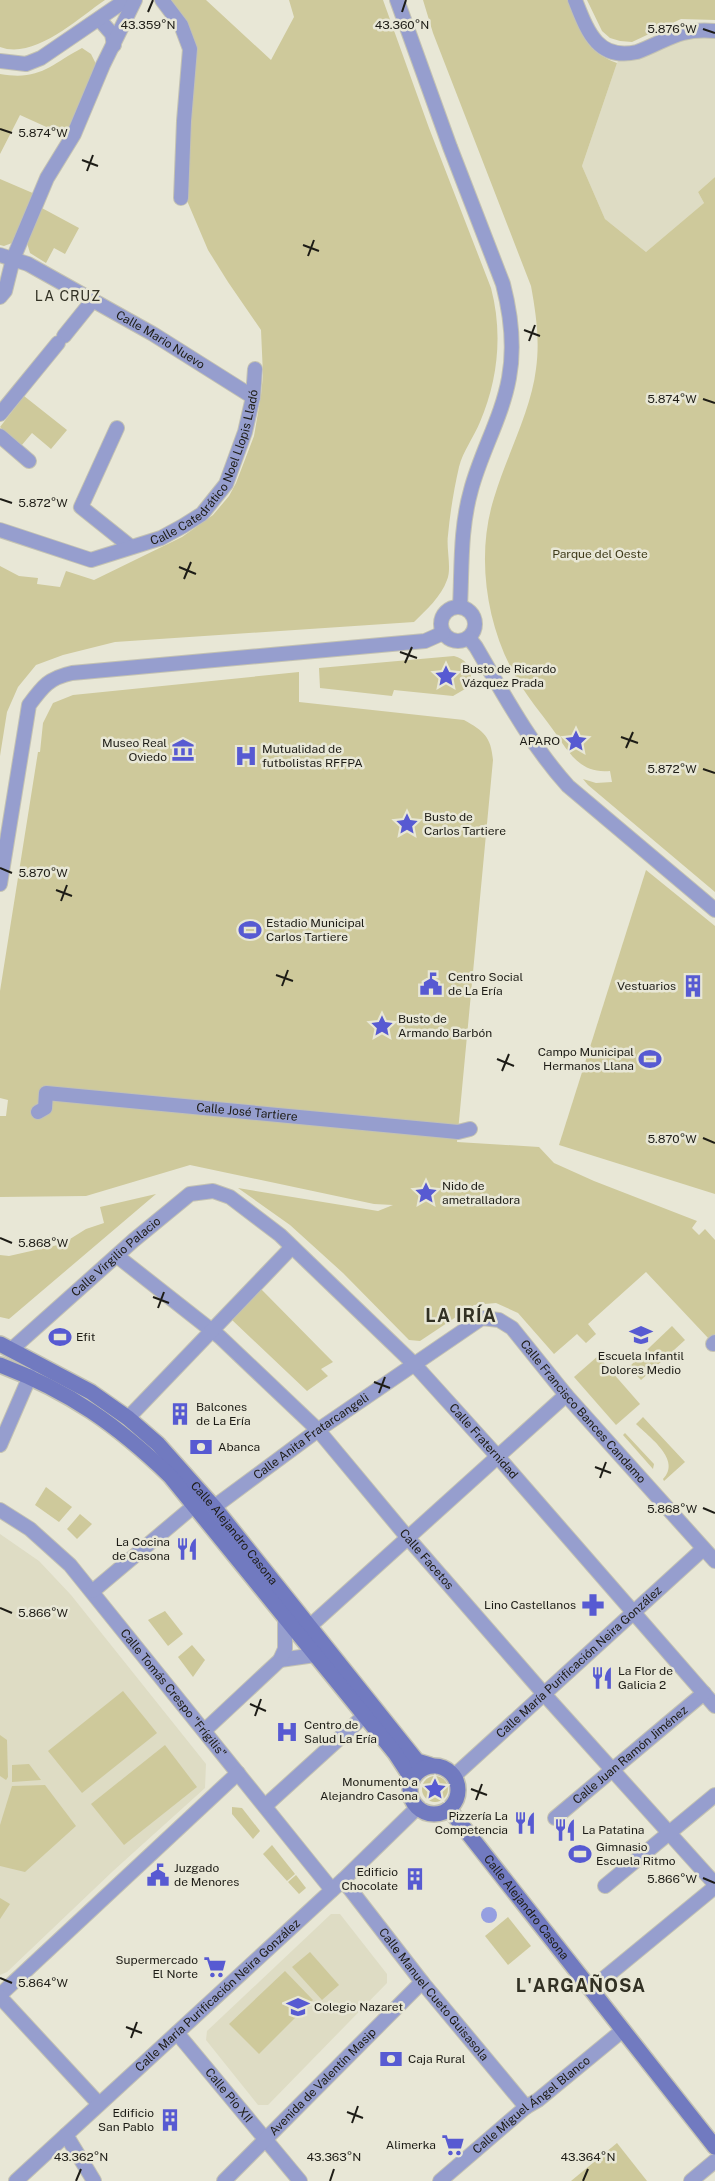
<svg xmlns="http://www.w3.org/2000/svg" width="715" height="2181" viewBox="0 0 715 2181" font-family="'Public Sans',sans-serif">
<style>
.built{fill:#dedcc4}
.green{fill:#cec99b}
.water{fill:#959fe1}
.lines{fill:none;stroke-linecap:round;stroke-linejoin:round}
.street-casing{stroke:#c3c2b3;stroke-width:16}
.secondary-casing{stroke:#c3c2b3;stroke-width:18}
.street{stroke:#969ece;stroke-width:14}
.secondary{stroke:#717ac0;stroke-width:15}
.ticks{fill:none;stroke:#1d1c16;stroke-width:2}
.labels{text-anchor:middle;stroke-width:5;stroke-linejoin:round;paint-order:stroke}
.street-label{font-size:12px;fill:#1d1c16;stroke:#e8e7d6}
.park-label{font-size:12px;fill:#3f3b1a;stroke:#e8e7d6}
.poi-label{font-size:12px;fill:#1d1c16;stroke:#e8e7d6;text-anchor:start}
.neighbourhood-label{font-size:14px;letter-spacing:1px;fill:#323124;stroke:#e8e7d6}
.district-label{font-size:18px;font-weight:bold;letter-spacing:1px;fill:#323124;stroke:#e8e7d6}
.ticks-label{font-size:12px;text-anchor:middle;fill:#1d1c16;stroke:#e8e7d6;stroke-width:5;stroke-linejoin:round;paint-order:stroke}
</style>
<rect width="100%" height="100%" fill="#e8e7d6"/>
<g class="built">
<path d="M715,33v144l-17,15 6,11 -58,49 -41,-33 -23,-53 35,-103 5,-8 41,-14z"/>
<path d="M0,1534l39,27 32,34 135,169 -1,24 -92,83 -106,101 -7,3z"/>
<path d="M331,1914h9l47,60v9l-119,122h-10l-52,-65 1,-9z"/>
</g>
<g class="green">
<path d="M0,0h105c-28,19 -71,60 -105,47z"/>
<path d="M168,0h38l65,60 23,-43 -5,-17h94l46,128 62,160c12,45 7,92 -11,134 -6,15 -17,29 -21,45 -5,22 -9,46 -11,68 -2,14 4,33 -1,45 -6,17 -21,30 -33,42l-299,20 -52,13 -27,10 -18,22 -11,25 -7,44v-190l19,10 19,2 -1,6 23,3 6,-16 28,9 88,-43 31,-22 16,-19 7,-13 18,-47 7,-41 2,-20 -2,-45 -33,-48 -20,-32 -23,-54 8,-123z"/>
<path d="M423,0h146c11,31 15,51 48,63l-35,103 23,53 41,33 58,-49 -6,-11 17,-15v715l-127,-107 -5,-6 13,4 16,-1 -2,-11c-32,3 -42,-21 -59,-44 -10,-14 -22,-28 -31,-43 -33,-53 -45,-126 -26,-186 12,-41 37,-87 42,-129 4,-28 0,-56 -5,-83l-98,-253z"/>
<path d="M587,0h128v20l-34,-1 -49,23 -12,-1 -10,-3 -8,-7z"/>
<path d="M82,48l9,6 6,12 -23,55 -10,14 -44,-20 -20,39v-80c40,7 50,-9 82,-26z"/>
<path d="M0,179l35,15 -23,49 -8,3 -4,-1z"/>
<path d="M40,207l39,21 -14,26 -11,-6 -8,15 -16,-10 -3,-10z"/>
<path d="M24,396l43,34 -16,19 -19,-16 -11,13 -21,-19z"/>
<path d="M454,656c11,3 17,10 17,21l-6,12 -12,7 -59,-6 -2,6 -72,-8 -1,-20z"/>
<path d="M299,672v30l165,18c20,11 27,17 29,40l-36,382 82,5 15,16 40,18 103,40 -5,7 7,7 6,-6 10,11v94l-6,5 -63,-67 -58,52 8,10 -10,9 -9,-9 -23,20 -36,-41 -22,-10 -22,2 -54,36 -11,-1 -66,-67 -53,-48 -52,-37 140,23 15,-6 -19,-1 -184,-39 -104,31 -86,1v-81h6l2,-16 -8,-2v-107l38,-239h2l3,-29 10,-20 20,-8z"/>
<path d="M646,870l69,56v268l-156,-49z"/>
<path d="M156,1194l-147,125 -9,-2v-62l9,1 53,-12 24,-15 18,-6 -4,-16z"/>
<path d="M261,1289l72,73 -12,7 7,7 -21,15 -76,-72z"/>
<path d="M672,1326l13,14 -44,40 -12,-13z"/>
<path d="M598,1356l42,48 -24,21 -42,-48z"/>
<path d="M643,1417l42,45 -21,19 -1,-2c19,-19 -14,-42 -27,-55z"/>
<path d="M625,1433l29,31 -1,5 -30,-34z"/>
<path d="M46,1487l26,20 -13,15 -24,-17z"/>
<path d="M80,1514l12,10 -15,15 -10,-10z"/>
<path d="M165,1611l18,23 -15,12 -20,-26z"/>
<path d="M192,1645l13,15 -12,17 -15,-20z"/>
<path d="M123,1691l34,42 -75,60 -34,-42z"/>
<path d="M0,1735l7,5 1,37 -2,3 -6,-4z"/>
<path d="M165,1745l32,42 -73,58 -33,-41z"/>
<path d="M29,1764l12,16 -29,2v-17z"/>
<circle cx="435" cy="1789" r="13"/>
<path d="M45,1785l31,41 -51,46 -25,-6v-41l12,-39z"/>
<path d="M232,1807l10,1 18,23 -7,8 -21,-25z"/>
<path d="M272,1845l23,29 -8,7 -24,-27z"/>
<path d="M296,1875l10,13 -7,6 -11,-12z"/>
<path d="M0,1898l10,6 -10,15z"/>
<path d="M508,1917l23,29 -23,19 -23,-29z"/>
<path d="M310,1952l29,33 -17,15 -30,-33z"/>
<path d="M285,1971l28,29 -54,54 -30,-30z"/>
<path d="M617,2143l30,38h-76z"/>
</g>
<circle class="water" cx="489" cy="1915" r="8"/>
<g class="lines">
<defs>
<g id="street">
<path d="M162,0l19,25 9,24 -6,72 -3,77"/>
<path d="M397,0l53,147 53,137c8,31 12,62 6,94 -7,39 -28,74 -38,112 -11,39 -9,77 -11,117"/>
<path d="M575,0c12,30 22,61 62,52 32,-12 40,-24 78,-21"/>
<path d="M99,19l13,15 2,11"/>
<path d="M0,61l26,3 15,-6 85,-58"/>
<path id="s1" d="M0,255l28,9 125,70 100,63"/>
<path d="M0,297l5,-6 8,-32 34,-81 27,-44 29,-69 32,-65"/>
<path d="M64,336l29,-36"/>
<path d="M0,414l58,-71"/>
<path d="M117,428l-36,79 50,40"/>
<path d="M0,436l29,25"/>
<path id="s2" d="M0,530l91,30 70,-22 22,-12 19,-12 24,-30 19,-52 8,-35 2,-28"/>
<circle cx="458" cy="624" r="17"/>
<path d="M469,638l7,9c28,48 55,98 92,139l147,124"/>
<path d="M0,884l29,-179c14,-19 20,-27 43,-32l353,-32 18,-8"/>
<path id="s3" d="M38,1112l7,-4 1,-15 412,39 12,-3"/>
<path id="s4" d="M117,1256l103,81 98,93 90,108 136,156 171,190"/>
<path d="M713,1344l2,-2"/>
<path id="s5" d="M12,1349l122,-109 56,-46 23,-3 17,6 50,38 134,129 84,93 217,249"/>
<path d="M128,1418l164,-171"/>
<path d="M0,1445l30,-69"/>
<path id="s6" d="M214,1507l104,-77 164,-112 17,2 13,8 54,67 149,166"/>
<path id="s7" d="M0,1510l30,19 40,36 262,325"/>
<path d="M93,1591l102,-86"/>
<path d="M310,1626l256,-231"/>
<path d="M280,1660l35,-5"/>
<path d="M205,1730l75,-70 5,-11v-32"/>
<path id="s8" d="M454,1776l249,-227"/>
<path d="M265,1806l99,-90"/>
<path id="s9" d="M555,1818l149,-125"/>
<path id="s10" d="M343,1880l79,102 104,125"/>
<path d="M605,1886l110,-91"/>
<path d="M591,1989l124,-102"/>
<path d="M0,1995l238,-222"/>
<path d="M0,1997l99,107"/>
<path id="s11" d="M177,2033l123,148"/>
<path d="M66,2135l28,46"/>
<path id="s12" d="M16,2181l327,-301 74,-72"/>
<path id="s13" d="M224,2181l198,-199"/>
<path id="s14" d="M440,2181l86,-74 12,-7 85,-70"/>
<path d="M691,2181l24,-20"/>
</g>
<g id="secondary">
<path id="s15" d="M0,1344l91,48 37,26 30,26 56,63 203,254 13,4"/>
<path d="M0,1365c69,26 117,60 170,111l225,277 17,26"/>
<circle cx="434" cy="1790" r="24"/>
<path id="s16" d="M449,1809l266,338"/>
</g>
</defs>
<use href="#street" class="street-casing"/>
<use href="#secondary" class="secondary-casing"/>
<use href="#street" class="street"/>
<use href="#secondary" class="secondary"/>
</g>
<path class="ticks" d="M148,12l5,-12M402,12l4,-12M703,29l12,4M0,129l12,4M82,160l16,6M87,171l6,-16M303,245l16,6M308,256l6,-16M524,330l16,6M529,341l6,-16M703,399l12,4M0,499l12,4M179,567l17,7M184,579l7,-17M400,652l17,6M405,663l7,-16M621,737l17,6M626,748l7,-16M703,769l12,4M0,868l12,5M56,890l16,6M61,901l6,-16M276,975l17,6M282,986l6,-16M497,1059l17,7M502,1071l7,-17M703,1138l12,5M0,1238l12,5M153,1297l16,6M158,1308l6,-16M374,1382l16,6M379,1393l6,-16M595,1467l16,6M600,1478l6,-16M703,1508l12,5M0,1608l12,5M250,1704l16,7M255,1716l6,-17M471,1789l16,6M476,1800l6,-16M703,1878l12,5M0,1978l12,5M126,2027l16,6M131,2038l6,-16M347,2112l16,6M352,2123l6,-17M76,2181l5,-12M330,2181l4,-12M583,2181l5,-12"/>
<defs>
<symbol id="sight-bare" viewBox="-9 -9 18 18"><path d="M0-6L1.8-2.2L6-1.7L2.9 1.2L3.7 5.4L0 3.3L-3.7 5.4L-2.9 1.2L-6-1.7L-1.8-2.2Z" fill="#575ad2" stroke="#e8e7d6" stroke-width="2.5" paint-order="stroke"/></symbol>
<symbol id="museum-bare" viewBox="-9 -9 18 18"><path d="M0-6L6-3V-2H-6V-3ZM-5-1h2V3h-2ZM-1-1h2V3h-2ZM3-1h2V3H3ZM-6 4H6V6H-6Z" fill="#575ad2" stroke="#e8e7d6" stroke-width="2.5" paint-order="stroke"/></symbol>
<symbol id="hospital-bare" viewBox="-9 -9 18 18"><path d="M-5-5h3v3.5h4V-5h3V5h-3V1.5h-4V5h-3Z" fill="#575ad2" stroke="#e8e7d6" stroke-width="2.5" paint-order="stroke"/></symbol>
<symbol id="stadium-bare" viewBox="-9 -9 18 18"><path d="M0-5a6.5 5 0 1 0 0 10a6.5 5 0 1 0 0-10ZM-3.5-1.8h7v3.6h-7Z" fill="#575ad2" stroke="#e8e7d6" stroke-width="2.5" paint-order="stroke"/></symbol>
<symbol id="civic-bare" viewBox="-9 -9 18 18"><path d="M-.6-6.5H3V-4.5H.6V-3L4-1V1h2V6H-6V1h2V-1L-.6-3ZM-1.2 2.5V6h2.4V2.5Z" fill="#575ad2" stroke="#e8e7d6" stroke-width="2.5" paint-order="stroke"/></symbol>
<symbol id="building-bare" viewBox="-9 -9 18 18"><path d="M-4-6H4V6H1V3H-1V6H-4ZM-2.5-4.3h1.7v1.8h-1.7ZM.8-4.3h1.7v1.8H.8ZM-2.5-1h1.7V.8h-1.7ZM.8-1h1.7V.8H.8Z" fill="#575ad2" stroke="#e8e7d6" stroke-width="2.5" paint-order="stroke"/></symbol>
<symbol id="school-bare" viewBox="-9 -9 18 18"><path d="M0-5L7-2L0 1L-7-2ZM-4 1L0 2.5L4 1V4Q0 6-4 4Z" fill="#575ad2" stroke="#e8e7d6" stroke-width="2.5" paint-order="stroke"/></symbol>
<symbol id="bank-bare" viewBox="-9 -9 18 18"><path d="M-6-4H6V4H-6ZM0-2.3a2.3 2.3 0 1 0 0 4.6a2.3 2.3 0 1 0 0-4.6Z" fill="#575ad2" stroke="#e8e7d6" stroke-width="2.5" paint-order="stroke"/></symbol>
<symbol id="restaurant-bare" viewBox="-9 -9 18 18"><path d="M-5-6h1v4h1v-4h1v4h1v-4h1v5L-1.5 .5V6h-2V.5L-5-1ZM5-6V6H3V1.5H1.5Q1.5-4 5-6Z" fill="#575ad2" stroke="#e8e7d6" stroke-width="2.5" paint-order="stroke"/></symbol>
<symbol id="pharmacy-bare" viewBox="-9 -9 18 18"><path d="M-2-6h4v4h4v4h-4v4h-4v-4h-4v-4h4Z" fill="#575ad2" stroke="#e8e7d6" stroke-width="2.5" paint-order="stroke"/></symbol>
<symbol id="supermarket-bare" viewBox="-9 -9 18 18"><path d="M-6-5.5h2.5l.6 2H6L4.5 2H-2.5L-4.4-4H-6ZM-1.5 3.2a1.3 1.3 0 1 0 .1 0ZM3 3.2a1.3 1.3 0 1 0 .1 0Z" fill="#575ad2" stroke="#e8e7d6" stroke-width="2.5" paint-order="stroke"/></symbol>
</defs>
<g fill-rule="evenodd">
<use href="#sight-bare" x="430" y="660" width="32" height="32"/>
<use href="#sight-bare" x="560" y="725" width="32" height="32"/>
<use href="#museum-bare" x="167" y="734" width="32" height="32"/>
<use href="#hospital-bare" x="230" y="740" width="32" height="32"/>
<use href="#sight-bare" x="391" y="808" width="32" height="32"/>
<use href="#stadium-bare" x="234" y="914" width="32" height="32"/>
<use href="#civic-bare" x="415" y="968" width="32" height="32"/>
<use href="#building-bare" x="677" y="970" width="32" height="32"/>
<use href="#sight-bare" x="366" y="1010" width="32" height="32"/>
<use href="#stadium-bare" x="634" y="1043" width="32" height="32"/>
<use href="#sight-bare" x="410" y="1177" width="32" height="32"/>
<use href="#school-bare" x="625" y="1319" width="32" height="32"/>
<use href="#stadium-bare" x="44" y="1321" width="32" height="32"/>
<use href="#building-bare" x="164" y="1398" width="32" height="32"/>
<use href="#bank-bare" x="185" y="1431" width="32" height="32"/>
<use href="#restaurant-bare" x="171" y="1533" width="32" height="32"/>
<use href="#pharmacy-bare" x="577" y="1589" width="32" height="32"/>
<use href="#restaurant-bare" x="586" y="1662" width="32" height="32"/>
<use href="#hospital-bare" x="271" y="1716" width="32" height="32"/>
<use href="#sight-bare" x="419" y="1773" width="32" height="32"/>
<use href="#restaurant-bare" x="509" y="1807" width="32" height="32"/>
<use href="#restaurant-bare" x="549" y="1814" width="32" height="32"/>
<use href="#stadium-bare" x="564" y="1838" width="32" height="32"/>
<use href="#civic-bare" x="142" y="1859" width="32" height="32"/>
<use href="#building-bare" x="399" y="1863" width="32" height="32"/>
<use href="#supermarket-bare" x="199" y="1951" width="32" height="32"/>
<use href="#school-bare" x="282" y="1991" width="32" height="32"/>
<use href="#bank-bare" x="375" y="2043" width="32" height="32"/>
<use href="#building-bare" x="154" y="2104" width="32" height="32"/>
<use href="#supermarket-bare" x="437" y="2129" width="32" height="32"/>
</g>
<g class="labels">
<g class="street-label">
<text dy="4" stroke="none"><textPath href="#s1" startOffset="182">Calle Mario Nuevo</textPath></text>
<text dy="4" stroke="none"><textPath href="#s2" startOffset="256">Calle Catedrático Noel Llopis Lladó</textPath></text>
<text dy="4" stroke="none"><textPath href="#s3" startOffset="225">Calle José Tartiere</textPath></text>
<text dy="4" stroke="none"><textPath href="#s5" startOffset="139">Calle Virgilio Palacio</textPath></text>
<text dy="4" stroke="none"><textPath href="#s6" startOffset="470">Calle Francisco Bances Candamo</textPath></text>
<text dy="4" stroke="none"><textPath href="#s6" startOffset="120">Calle Anita Fratarcangeli</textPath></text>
<text dy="4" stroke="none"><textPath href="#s5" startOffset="630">Calle Fraternidad</textPath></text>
<text dy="4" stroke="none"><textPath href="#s15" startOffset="305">Calle Alejandro Casona</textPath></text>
<text dy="4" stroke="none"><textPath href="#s4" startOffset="435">Calle Facetos</textPath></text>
<text dy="4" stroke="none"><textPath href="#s8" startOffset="169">Calle María Purificación Neira González</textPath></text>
<text dy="4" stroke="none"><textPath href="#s7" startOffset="254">Calle Tomás Crespo "Frígilis"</textPath></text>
<text dy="4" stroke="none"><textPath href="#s9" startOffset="98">Calle Juan Ramón Jiménez</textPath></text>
<text dy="4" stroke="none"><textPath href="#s16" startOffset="125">Calle Alejandro Casona</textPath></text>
<text dy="4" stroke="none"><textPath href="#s10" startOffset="146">Calle Manuel Cueto Guisasola</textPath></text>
<text dy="4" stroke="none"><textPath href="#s12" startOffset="274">Calle María Purificación Neira González</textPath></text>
<text dy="4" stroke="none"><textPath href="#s13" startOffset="140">Avenida de Valentín Masip</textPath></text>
<text dy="4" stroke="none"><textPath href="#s11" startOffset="81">Calle Pío XII</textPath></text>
<text dy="4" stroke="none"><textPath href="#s14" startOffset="119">Calle Miguel Ángel Blanco</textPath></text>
</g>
<g class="park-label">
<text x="600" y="558">Parque del Oeste</text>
</g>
<g class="poi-label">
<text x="462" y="673">Busto de Ricardo<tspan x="462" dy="14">Vázquez Prada</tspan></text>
<text x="560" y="745" text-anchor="end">APARO</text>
<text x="167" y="747" text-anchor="end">Museo Real<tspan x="167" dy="14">Oviedo</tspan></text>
<text x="262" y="753">Mutualidad de<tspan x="262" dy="14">futbolistas RFFPA</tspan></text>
<text x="424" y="821">Busto de<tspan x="424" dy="14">Carlos Tartiere</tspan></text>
<text x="266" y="927">Estadio Municipal<tspan x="266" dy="14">Carlos Tartiere</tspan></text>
<text x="448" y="981">Centro Social<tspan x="448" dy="14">de La Ería</tspan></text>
<text x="676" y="990" text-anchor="end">Vestuarios</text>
<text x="398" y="1023">Busto de<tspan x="398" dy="14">Armando Barbón</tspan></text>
<text x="634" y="1056" text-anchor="end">Campo Municipal<tspan x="634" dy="14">Hermanos Llana</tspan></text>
<text x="442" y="1190">Nido de<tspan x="442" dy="14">ametralladora</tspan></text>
<text x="76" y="1341">Efit</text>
<text x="641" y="1360" text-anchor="middle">Escuela Infantil<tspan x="641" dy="14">Dolores Medio</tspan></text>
<text x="196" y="1411">Balcones<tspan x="196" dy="14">de La Ería</tspan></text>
<text x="218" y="1451">Abanca</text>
<text x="170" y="1546" text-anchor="end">La Cocina<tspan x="170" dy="14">de Casona</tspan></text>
<text x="576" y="1609" text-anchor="end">Lino Castellanos</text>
<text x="618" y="1675">La Flor de<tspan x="618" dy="14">Galicia 2</tspan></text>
<text x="304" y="1729">Centro de<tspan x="304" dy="14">Salud La Ería</tspan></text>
<text x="418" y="1786" text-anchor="end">Monumento a<tspan x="418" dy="14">Alejandro Casona</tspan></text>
<text x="508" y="1820" text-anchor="end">Pizzería La<tspan x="508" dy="14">Competencia</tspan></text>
<text x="582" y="1834">La Patatina</text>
<text x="596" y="1851">Gimnasio<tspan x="596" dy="14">Escuela Ritmo</tspan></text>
<text x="174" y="1872">Juzgado<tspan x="174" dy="14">de Menores</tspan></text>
<text x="398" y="1876" text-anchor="end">Edificio<tspan x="398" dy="14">Chocolate</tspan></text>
<text x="198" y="1964" text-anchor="end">Supermercado<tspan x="198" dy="14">El Norte</tspan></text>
<text x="314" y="2011">Colegio Nazaret</text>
<text x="408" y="2063">Caja Rural</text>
<text x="154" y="2117" text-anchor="end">Edificio<tspan x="154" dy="14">San Pablo</tspan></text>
<text x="436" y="2149" text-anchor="end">Alimerka</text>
</g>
<g class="neighbourhood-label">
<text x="68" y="301">LA CRUZ</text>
</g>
<g class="district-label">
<text x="461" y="1322">LA IRÍA</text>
<text x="581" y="1992">L'ARGAÑOSA</text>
</g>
</g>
<g class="ticks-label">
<text x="148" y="29">43.359°N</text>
<text x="402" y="29">43.360°N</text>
<text x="672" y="33">5.876°W</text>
<text x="43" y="137">5.874°W</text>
<text x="672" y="403">5.874°W</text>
<text x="43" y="507">5.872°W</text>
<text x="672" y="773">5.872°W</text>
<text x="43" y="877">5.870°W</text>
<text x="672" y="1143">5.870°W</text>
<text x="43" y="1247">5.868°W</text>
<text x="672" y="1513">5.868°W</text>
<text x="43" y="1617">5.866°W</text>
<text x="672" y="1883">5.866°W</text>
<text x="43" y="1987">5.864°W</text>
<text x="81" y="2161">43.362°N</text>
<text x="334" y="2161">43.363°N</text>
<text x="588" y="2161">43.364°N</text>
</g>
</svg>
